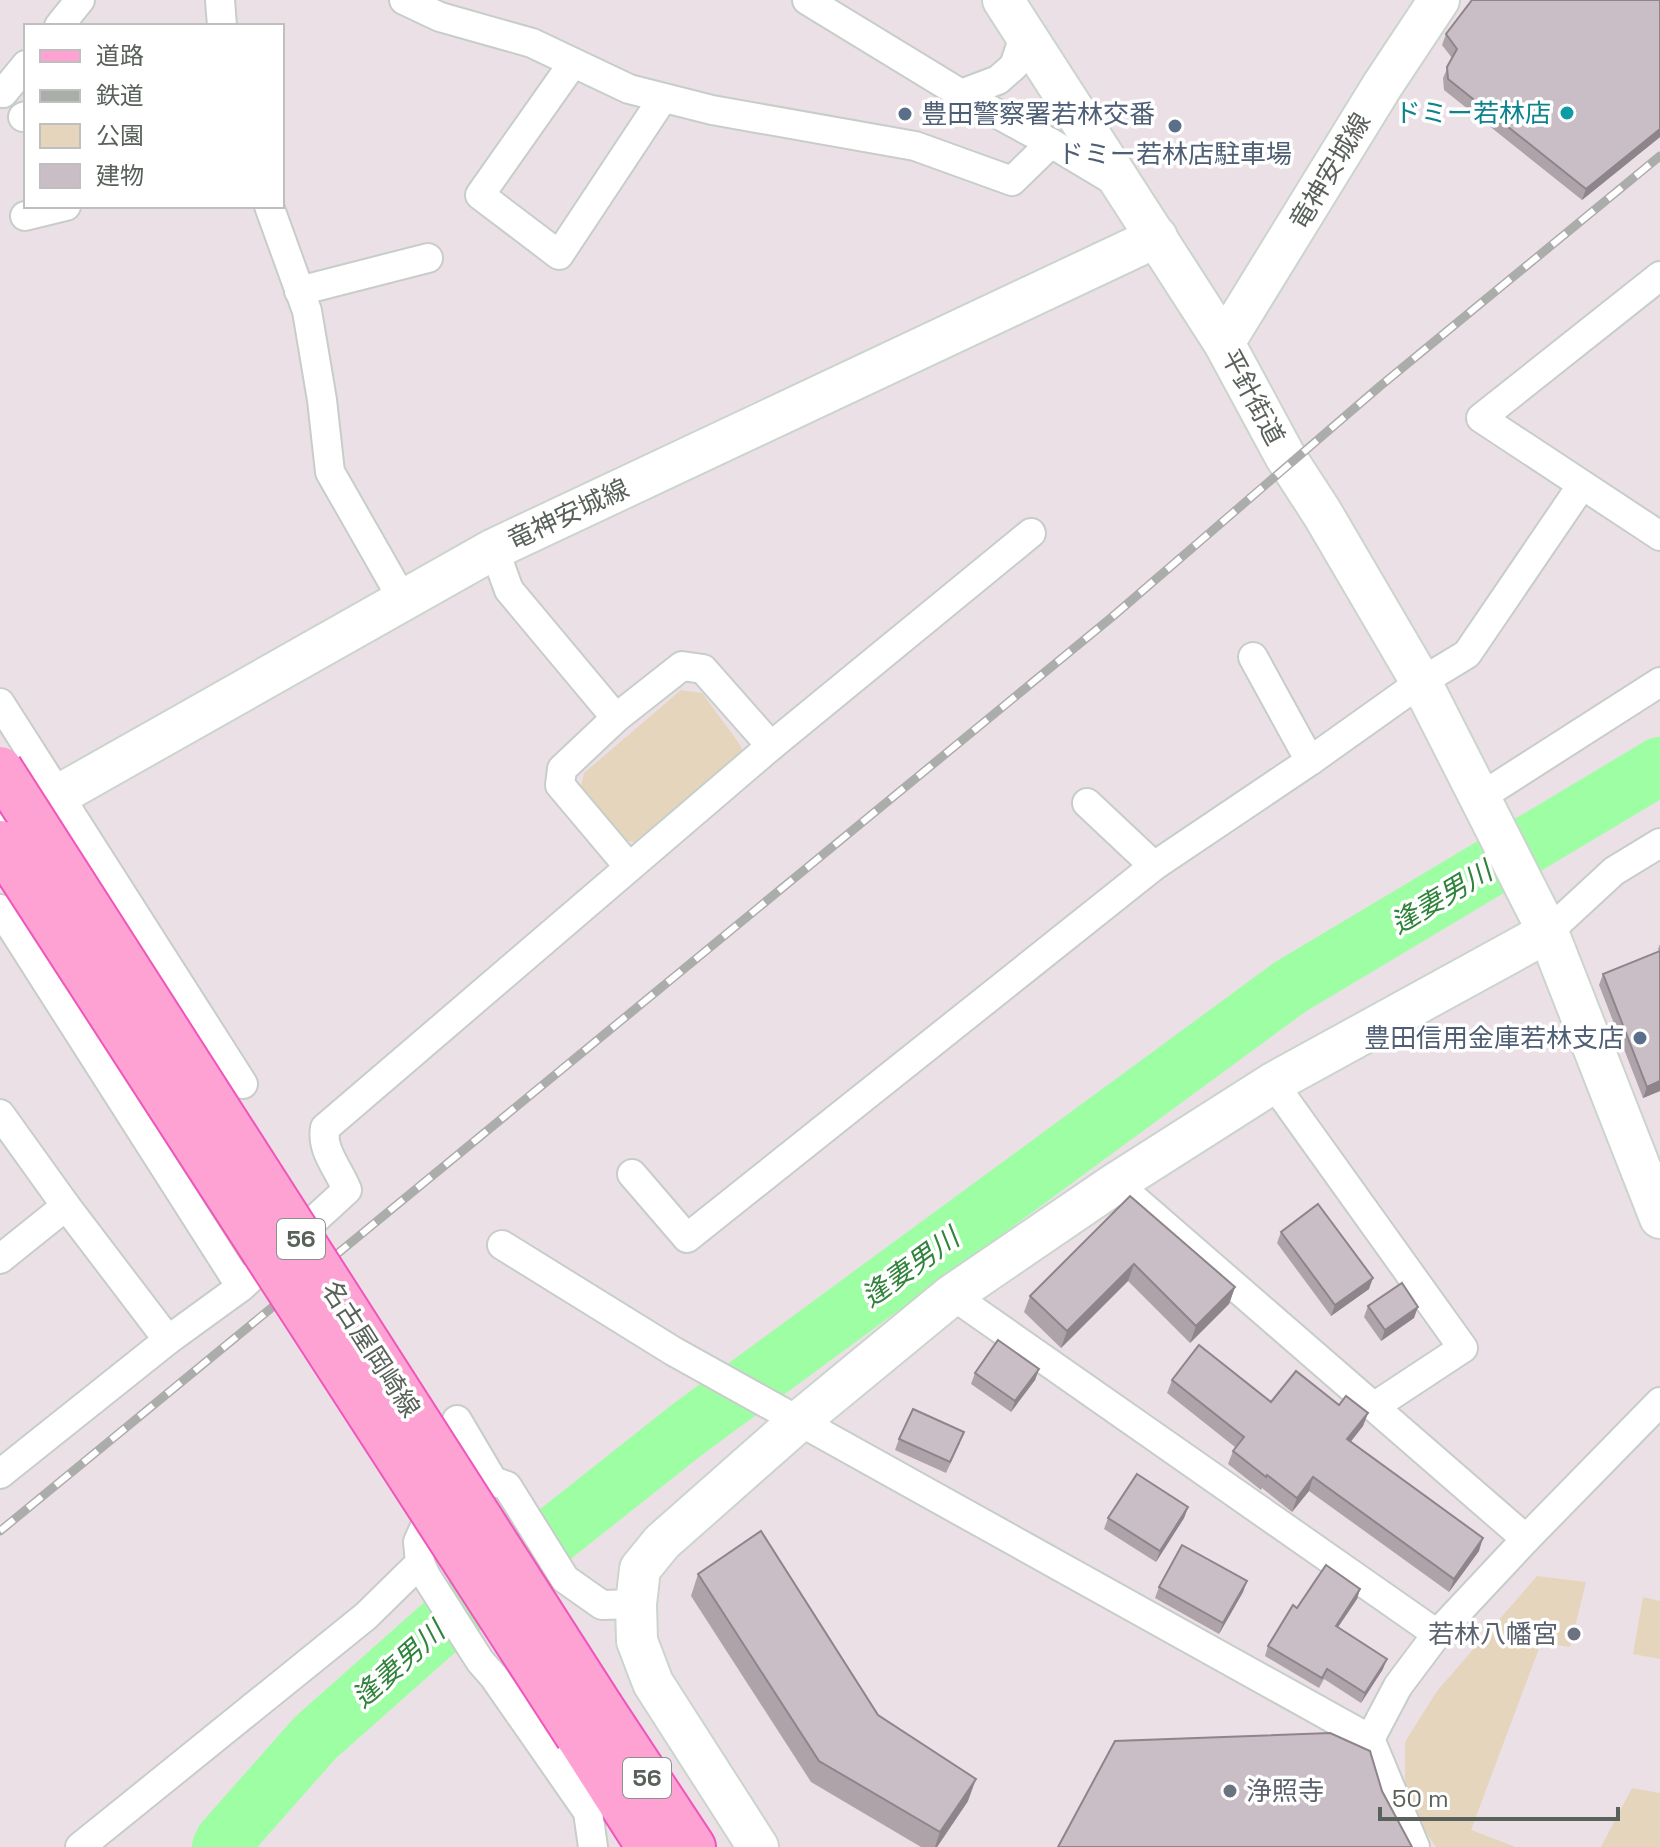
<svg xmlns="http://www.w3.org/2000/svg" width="1660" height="1847" viewBox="0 0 1660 1847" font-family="'Space Grotesk','Noto Sans JP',sans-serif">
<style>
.green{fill:#e4d5bc}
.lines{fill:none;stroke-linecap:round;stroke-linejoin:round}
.river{stroke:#9dfea3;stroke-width:58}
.street-casing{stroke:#c7cec9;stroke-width:32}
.secondary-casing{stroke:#cbd4cd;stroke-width:44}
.primary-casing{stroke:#ef55ba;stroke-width:48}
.street{stroke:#fff;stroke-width:28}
.secondary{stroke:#fff;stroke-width:40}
.primary{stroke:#fea2d4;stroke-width:44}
.rail-casing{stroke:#abadab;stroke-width:9}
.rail{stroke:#fff;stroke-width:6;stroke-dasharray:18;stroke-linecap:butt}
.primary-bridge-casing{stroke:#ef55ba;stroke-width:48;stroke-linecap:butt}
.primary-bridge{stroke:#fea2d4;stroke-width:44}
.wall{fill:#ada3a9}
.shaded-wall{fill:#8d858a}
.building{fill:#c9bec5;stroke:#8d858a;stroke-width:2}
.culture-dot{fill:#0f9aa8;stroke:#fff;stroke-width:3}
.service-dot{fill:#5c6f8a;stroke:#fff;stroke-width:3}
.worship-dot{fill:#6b7280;stroke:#fff;stroke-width:3}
.labels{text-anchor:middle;stroke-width:7;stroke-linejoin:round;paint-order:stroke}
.shield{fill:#fff;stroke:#8b908c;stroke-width:2}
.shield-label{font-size:24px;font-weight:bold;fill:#59615a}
.culture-label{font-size:26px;fill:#0d838f;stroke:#fff;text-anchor:end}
.service-label{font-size:26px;fill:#4e5e75;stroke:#fff;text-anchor:start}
.street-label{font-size:26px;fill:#59615a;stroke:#fff}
.worship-label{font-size:26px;fill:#5b616d;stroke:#fff;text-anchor:end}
.water-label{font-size:28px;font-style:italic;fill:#30833b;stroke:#fff}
</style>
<rect width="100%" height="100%" fill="#ece0e7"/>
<g class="green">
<path d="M681,690l21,3 39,53 1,9 -108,87 -12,-2 -42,-51 4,-16z"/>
<path d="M1537,1576l49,6 -16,65 -29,-4 -70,187 45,17h-80l-31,-44v-61l32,-51z"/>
<path d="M1643,1597l17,4v58l-27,-5z"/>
<path d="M1632,1788l28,5v54h-59z"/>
</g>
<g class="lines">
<path class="river" d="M221,1847l3,-6 91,-103 142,-126 231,-183 602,-442 370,-221"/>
<defs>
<g id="street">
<path d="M220,0l2,26"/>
<path d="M404,0l36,17 92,26 97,46 83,21 203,36 97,35 39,-38"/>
<path d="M807,0l154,94 90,49 65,39"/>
<path d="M59,26l21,-26"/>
<path d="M573,63l-93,132 79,60 104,-157"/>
<path d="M3,93l23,-28"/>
<path d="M961,94l37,-14 16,-14 11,-32"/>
<path d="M23,117l3,-1"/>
<path d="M269,206l38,105 15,89 8,72 73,128"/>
<path d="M25,216l41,-10"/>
<path d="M1660,276l-179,142 179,118"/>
<path d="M299,291l129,-33"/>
<path d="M494,549l15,41 107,128"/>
<path d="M1253,657l57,104"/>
<path d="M0,703l243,381"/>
<path d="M1479,798l181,-116"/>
<path d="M1087,803l67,63"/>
<path d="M629,867l-69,-82 2,-16 54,-51 66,-52 21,3 68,77"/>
<path d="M0,909l241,378"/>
<path d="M1548,932l66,-61 46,-28"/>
<path d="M1273,1083l190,265 -88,58"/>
<path d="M0,1114l66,92 102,134 -168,134"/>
<path d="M632,1174l55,64 467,-372 156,-105 111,-79 46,-28 115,-169"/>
<path d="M1116,1183l410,356"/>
<path d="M502,1245l171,106 697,388 45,108"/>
<path d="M0,1259l66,-53"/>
<path d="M952,1295l485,339"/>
<path d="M168,1340l73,-53 106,-97c-8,-21 -26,-39 -22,-62l446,-382 260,-213"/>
<path d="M457,1420l36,61"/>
<path d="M1370,1739l28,-53 39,-52 89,-95 134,-137"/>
<path d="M80,1847l286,-231 54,-53"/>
<path d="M593,1847l-5,-35 -94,-135 -14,-16 -54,-85 -6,-13 -2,-21 8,-18 54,-43h13l14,5 58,93 37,26 34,-1"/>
</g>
<g id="secondary">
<path d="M1003,0l221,343 61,113 37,57 99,169 127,250 112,286"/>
<path d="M1224,343l158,-257 57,-86"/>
<path d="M0,830l55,-33 439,-248 663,-312"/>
<path d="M758,1847l-105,-164 -16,-42 -1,-37 4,-35 22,-27 137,-121 153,-126 164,-112 157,-100 275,-151"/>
</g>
<g id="primary">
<path d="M602,1709l91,138"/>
<path d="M578,1736l71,111"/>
</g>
</defs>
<use href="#street" class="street-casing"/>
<use href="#secondary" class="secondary-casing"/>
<use href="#primary" class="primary-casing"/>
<use href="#street" class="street"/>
<use href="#secondary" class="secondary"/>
<use href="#primary" class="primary"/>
<defs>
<path id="rail" d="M0,1531l1112,-914 267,-230 281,-231"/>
</defs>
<use href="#rail" class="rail-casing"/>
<use href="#rail" class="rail"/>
<defs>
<g id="primary-bridge">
<path d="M0,769l602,940"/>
<path d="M0,843l578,893"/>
</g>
</defs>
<use href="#primary-bridge" class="primary-bridge-casing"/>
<use href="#primary-bridge" class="primary-bridge"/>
</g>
<g class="wall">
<path d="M1660,0v137l-78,63 -138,-110 -1,-12 9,-20 -10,-13 4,-11z"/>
<path d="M1660,944v147l-17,7 -44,-113 4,-11 56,-23 -1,-2z"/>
<path d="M1130,1196l105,91 -6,17 -39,39 -62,-62 -67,67 -37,-36 6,-16z"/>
<path d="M1281,1232l88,57 -38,27 -54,-73z"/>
<path d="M1368,1306l46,12 -33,23 -17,-24z"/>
<path d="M1039,1369l-4,11 -24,32 -40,-28 4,-11z"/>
<path d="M1172,1380l99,22 68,3 29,8 -5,13 -13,16 129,109 -30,41 -140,-101 -17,21 -30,-24 -1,2 -33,-26 5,-13 2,-4 -68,-54z"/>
<path d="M899,1439l61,4 -14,30 -51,-23z"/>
<path d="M1188,1507l-4,11 -28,44 -52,-33 4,-11z"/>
<path d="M698,1574l180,141 90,86 -31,46h-16l-110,-65 -120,-186z"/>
<path d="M1247,1581l-4,11 -24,42 -64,-36 4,-11z"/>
<path d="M1360,1589l-3,10 -19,28 45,42 -22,34 -37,-24 -5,9 -54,-32 3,-10 29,-38z"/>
</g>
<g class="shaded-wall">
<path d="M1660,129v8l-78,63 4,-11z"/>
<path d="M1660,1081v10l-17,7 4,-11z"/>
<path d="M1134,1264l-6,17 -67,67 6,-17z"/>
<path d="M1373,1278l-4,11 -38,27 4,-11z"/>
<path d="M1235,1287l-6,17 -39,39 6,-17z"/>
<path d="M1418,1307l-4,11 -33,23 4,-11z"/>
<path d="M1039,1369l-4,11 -24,32 4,-11z"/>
<path d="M1368,1413l-5,13 -21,27 5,-14z"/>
<path d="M1313,1477l-4,14 -17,21 5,-14z"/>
<path d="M1188,1507l-4,11 -28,44 4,-11z"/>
<path d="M1483,1538l-4,13 -30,41 5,-13z"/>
<path d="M1247,1581l-4,11 -24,42 4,-11z"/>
<path d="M1360,1589l-3,10 -25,37 4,-10z"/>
<path d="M1387,1659l-4,10 -22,34 4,-10z"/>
<path d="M976,1779l-8,22 -31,46h-2l5,-15z"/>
</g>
<g class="building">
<path d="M1472,0h188v129l-74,60 -138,-110 -1,-12 10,-18 -11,-15z"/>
<path d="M1660,951v130l-13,6 -44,-113z"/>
<path d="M1130,1196l105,91 -39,39 -62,-62 -67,67 -37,-35z"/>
<path d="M1318,1204l55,74 -38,27 -54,-73z"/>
<path d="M1402,1283l16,24 -33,23 -17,-24z"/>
<path d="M998,1340l41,29 -24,32 -40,-28z"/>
<path d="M1199,1345l72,57 25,-31 43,34 7,-9 22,17 -21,26 136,99 -29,41 -141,-102 -16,21 -30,-23 -1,2 -33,-26 11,-14 -72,-57z"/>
<path d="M913,1409l51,23 -14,30 -51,-23z"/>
<path d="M1137,1474l51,33 -28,44 -52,-33z"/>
<path d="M761,1531l117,184 98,64 -36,53 -121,-71 -121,-187z"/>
<path d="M1182,1545l65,36 -24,42 -64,-36z"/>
<path d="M1326,1565l34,24 -24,37 51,33 -22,34 -38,-24 -5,9 -54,-32 25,-41 4,3z"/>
<path d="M1330,1733l40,18 12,40 30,56h-354l57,-106z"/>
</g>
<circle class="culture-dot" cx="1567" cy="113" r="8"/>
<g class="service-dot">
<circle cx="905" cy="114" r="8"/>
<circle cx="1175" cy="126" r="8"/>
<circle cx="1640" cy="1038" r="8"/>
</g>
<g class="worship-dot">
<circle cx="1574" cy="1634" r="8"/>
<circle cx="1230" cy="1791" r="8"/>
</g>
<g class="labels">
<g class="shield">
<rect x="277" y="1219" width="48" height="40" rx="6"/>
<rect x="623" y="1758" width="48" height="40" rx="6"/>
</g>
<g class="shield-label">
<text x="301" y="1247">56</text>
<text x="647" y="1786">56</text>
</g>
<g class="culture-label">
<text x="1551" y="122">ドミー若林店</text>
</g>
<g class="service-label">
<text x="921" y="123">豊田警察署若林交番</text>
<text x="1175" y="163" text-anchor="middle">ドミー若林店駐車場</text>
<text x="1624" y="1047" text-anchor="end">豊田信用金庫若林支店</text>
</g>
<g class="street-label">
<text transform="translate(1330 171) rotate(-59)" y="9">竜神安城線</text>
<text transform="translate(1253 397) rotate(62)" y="9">平針街道</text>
<text transform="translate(568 514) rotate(-25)" y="9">竜神安城線</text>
<text transform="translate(371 1349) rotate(57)" y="9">名古屋岡崎線</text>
</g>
<g class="worship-label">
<text x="1558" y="1643">若林八幡宮</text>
<text x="1246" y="1800" text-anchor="start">浄照寺</text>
</g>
<g class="water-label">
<text transform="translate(1441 897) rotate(-31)" y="10">逢妻男川</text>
<text transform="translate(910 1267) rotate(-36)" y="10">逢妻男川</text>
<text transform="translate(398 1664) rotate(-42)" y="10">逢妻男川</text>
</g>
</g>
<rect x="24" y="24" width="260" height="184" fill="#ffffff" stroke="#bdc0bd" stroke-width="2"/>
<rect x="40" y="50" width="40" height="12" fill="#fea2d4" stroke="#bdc0bd" stroke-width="2"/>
<text x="96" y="64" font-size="24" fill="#59615a">道路</text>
<rect x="40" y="90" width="40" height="12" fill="#abadab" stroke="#bdc0bd" stroke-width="2"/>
<text x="96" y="104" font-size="24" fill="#59615a">鉄道</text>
<rect x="40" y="124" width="40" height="24" fill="#e4d5bc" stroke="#bdc0bd" stroke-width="2"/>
<text x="96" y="144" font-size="24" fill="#59615a">公園</text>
<rect x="40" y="164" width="40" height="24" fill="#c9bec5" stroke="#bdc0bd" stroke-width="2"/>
<text x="96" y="184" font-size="24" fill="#59615a">建物</text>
<path d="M1380 1807v12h238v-12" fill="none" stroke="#59615a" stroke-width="4"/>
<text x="1392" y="1807" font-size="24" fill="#59615a" stroke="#ffffff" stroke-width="6" paint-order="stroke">50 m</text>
</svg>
